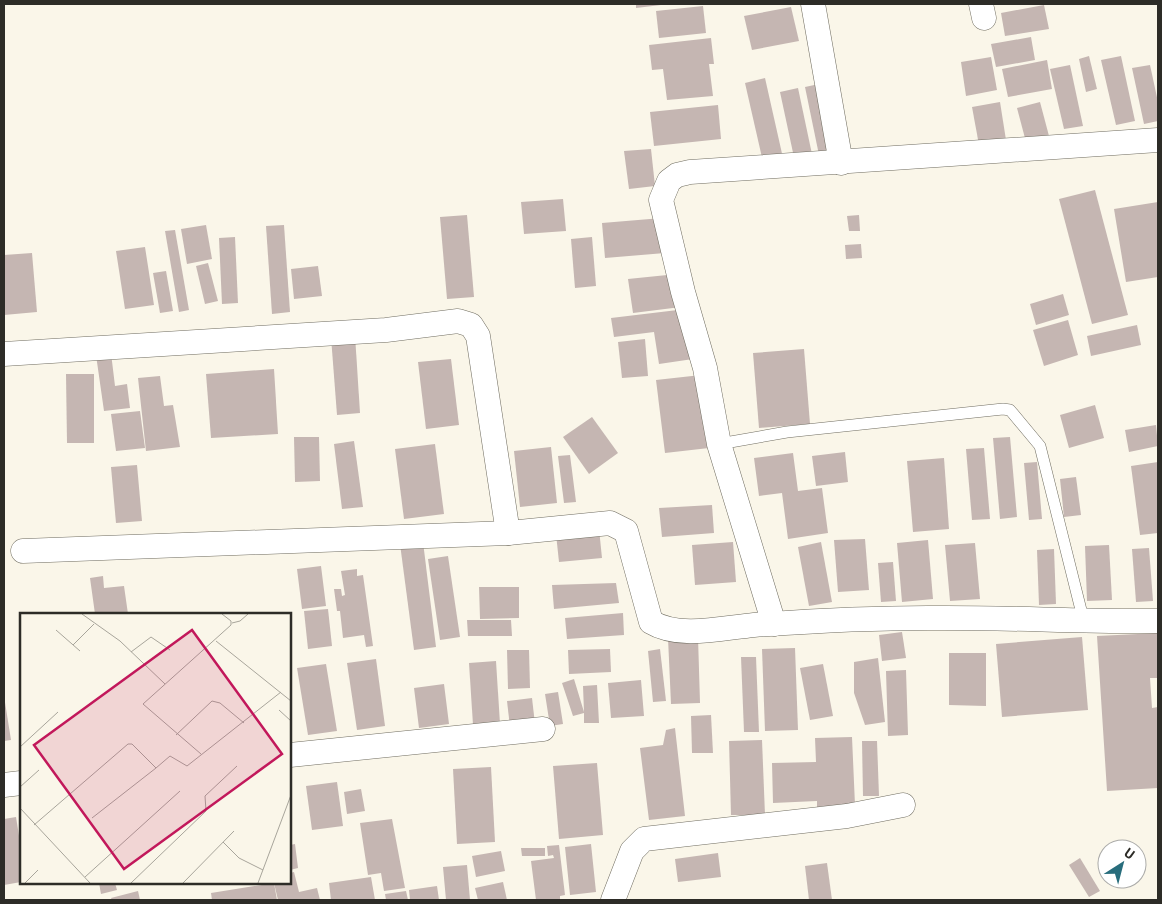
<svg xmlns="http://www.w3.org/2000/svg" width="1162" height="904" viewBox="0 0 1162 904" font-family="'Titillium Web',sans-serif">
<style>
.building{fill:#c5b6b2}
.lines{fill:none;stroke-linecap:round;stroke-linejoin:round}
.lane-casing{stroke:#706d61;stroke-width:12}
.street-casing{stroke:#706d61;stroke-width:25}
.lane{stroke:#fff;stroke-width:11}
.street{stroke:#fff;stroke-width:24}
.inset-road{fill:none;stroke:#a8a59b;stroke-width:1}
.view{fill:#c2185b;fill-opacity:0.15;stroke:#c2185b;stroke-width:2.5}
.inset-edge{fill:none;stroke:#2d2c27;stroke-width:2.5}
</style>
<rect width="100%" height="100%" fill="#faf6e9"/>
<g class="building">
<path d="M636,4h25v1l-25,3z"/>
<path d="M1044,5l5,24 -44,7 -4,-23z"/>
<path d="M703,6l3,27 -47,5 -3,-27z"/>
<path d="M791,7l8,34 -47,9 -8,-34z"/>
<path d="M1031,37l4,23 -39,7 -5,-23z"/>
<path d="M711,38l3,26h-5l4,32 -46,4 -4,-31 -11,1 -3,-25z"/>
<path d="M1089,56l8,33 -11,3 -7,-33z"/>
<path d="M1121,56l14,65 -19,4 -15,-65z"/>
<path d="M991,57l6,33 -31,6 -5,-34z"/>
<path d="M1047,60l5,29 -44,8 -6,-28z"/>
<path d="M1070,65l13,61 -19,3 -14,-60z"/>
<path d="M1150,65l8,37v19l-14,3 -12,-56z"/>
<path d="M765,78l18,80 -20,4 -18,-79z"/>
<path d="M819,84l14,68 -14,3 -14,-68z"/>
<path d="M798,88l15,71 -18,3 -15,-70z"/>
<path d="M1000,102l6,38 -27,5 -7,-38z"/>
<path d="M1040,102l9,34 -23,6 -9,-34z"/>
<path d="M718,105l3,34 -67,7 -4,-34z"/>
<path d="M651,149l4,37 -26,3 -5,-38z"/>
<path d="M1095,190l33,125 -36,9 -33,-125z"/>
<path d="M563,199l3,32 -42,3 -3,-32z"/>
<path d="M1158,202v75l-32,5 -12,-73z"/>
<path d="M467,215l7,82 -27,2 -7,-82z"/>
<path d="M859,215l1,16h-11l-2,-15z"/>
<path d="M662,218l3,35 -60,5 -3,-35z"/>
<path d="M206,225l6,34 -25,5 -6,-35z"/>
<path d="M284,225l6,87 -18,2 -6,-88z"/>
<path d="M175,230l14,80 -10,2 -14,-81z"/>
<path d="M235,237l3,66 -16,1 -3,-66z"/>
<path d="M592,237l4,49 -21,2 -4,-49z"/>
<path d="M861,244l1,14 -16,1 -1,-14z"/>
<path d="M145,247l9,58 -29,4 -9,-58z"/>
<path d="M32,253l5,59 -33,3v-60z"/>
<path d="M208,263l10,38 -13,3 -9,-38z"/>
<path d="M318,266l4,30 -28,3 -3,-30z"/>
<path d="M166,271l7,40 -13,2 -7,-40z"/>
<path d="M677,274l4,33 -48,6 -5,-34z"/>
<path d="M1063,294l6,21 -33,10 -6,-21z"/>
<path d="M686,309l7,50 -34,5 -5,-32 -40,5 -3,-19z"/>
<path d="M1068,320l10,35 -34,11 -11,-36z"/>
<path d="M1137,325l4,20 -50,11 -4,-20z"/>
<path d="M355,335l5,78 -23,2 -6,-78z"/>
<path d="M645,339l3,37 -26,2 -4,-36z"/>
<path d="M804,349l6,75 -51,4 -6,-75z"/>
<path d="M111,353l4,33 12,-2 3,24 -26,3 -8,-56z"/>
<path d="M451,359l8,66 -33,4 -8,-67z"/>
<path d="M274,369l4,65 -67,4 -5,-64z"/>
<path d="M66,374h28v69h-27z"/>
<path d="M701,375l8,73 -44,5 -9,-73z"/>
<path d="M160,376l4,30 9,-1 7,42 -34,4 -8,-73z"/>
<path d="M1095,405l9,33 -35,10 -9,-33z"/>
<path d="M140,411l5,37 -29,3 -5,-37z"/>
<path d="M592,417l26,36 -29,21 -26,-37z"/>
<path d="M1156,425l2,21 -29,6 -4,-22z"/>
<path d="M294,437h25l1,44 -25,1z"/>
<path d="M1010,437l7,80 -17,2 -7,-81z"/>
<path d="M354,441l9,66 -21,2 -8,-65z"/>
<path d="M435,444l9,70 -40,5 -9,-70z"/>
<path d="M551,447l6,56 -37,4 -6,-56z"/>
<path d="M984,448l6,71 -18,1 -6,-71z"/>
<path d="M845,452l3,30 -32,4 -4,-30z"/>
<path d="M793,453l5,38 24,-3 6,45 -40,6 -6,-46 -23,3 -5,-38z"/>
<path d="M570,455l6,47 -12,1 -6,-47z"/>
<path d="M944,458l5,71 -36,3 -6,-71z"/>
<path d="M1037,462l5,57 -13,1 -5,-57z"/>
<path d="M1158,462v71l-18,2 -9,-69z"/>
<path d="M137,465l5,56 -26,2 -5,-56z"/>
<path d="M1076,477l5,38 -17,2 -4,-38z"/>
<path d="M712,505l2,28 -52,4 -3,-29z"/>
<path d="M599,529l3,29 -43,4 -3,-28z"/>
<path d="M865,539l4,51 -31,2 -4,-52z"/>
<path d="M928,540l5,59 -31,3 -5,-59z"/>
<path d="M423,542l13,105 -22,3 -14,-106z"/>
<path d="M733,542l3,40 -41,3 -3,-40z"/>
<path d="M821,542l11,60 -23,4 -11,-59z"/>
<path d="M975,543l5,56 -30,2 -5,-56z"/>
<path d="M1109,545l3,55 -25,1 -2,-55z"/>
<path d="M1149,548l4,53 -17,1 -4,-53z"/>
<path d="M1054,549l2,55 -17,1 -2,-55z"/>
<path d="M448,556l12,81 -20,3 -12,-81z"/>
<path d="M893,562l3,39 -15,1 -3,-39z"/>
<path d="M321,566l5,40 -24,3 -5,-40z"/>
<path d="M357,569v7l6,-1 10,71 -7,1 -2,-12 -21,3 -3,-27h-3l-3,-22h7l1,7 3,-1 -4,-24z"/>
<path d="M103,576l1,12 20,-2 4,28h-33l-5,-36z"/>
<path d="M616,583l3,20 -65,6 -2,-24z"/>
<path d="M479,587h40v31l-39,1z"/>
<path d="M328,609l4,37 -24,3 -4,-38z"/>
<path d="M623,613l1,22 -57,4 -2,-21z"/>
<path d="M467,620h44l1,16h-44z"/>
<path d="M902,632l4,26 -24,3 -3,-26z"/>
<path d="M1158,633v45h-8l2,30 6,-1v81l-51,3 -10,-155z"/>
<path d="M698,637l2,66 -29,1 -3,-66z"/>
<path d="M1082,637l6,73 -86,7 -6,-73z"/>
<path d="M795,648l3,82 -33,1 -3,-82z"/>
<path d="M610,649l1,23 -42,2 -1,-24z"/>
<path d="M660,649l6,52 -13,1 -5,-51z"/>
<path d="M507,650h22l1,38 -22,1z"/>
<path d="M949,653h37v53l-37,-1z"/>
<path d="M741,657h15l3,75h-15z"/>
<path d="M878,658l7,64 -20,3 -11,-32v-31z"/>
<path d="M376,659l9,67 -28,4 -10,-67z"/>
<path d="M496,661l4,63 -27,1 -4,-62z"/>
<path d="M326,664l11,67 -29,4 -11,-67z"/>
<path d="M823,664l10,52 -23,4 -10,-52z"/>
<path d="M906,670l2,65 -20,1 -2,-65z"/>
<path d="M574,679l10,33 -1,-26 14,-1 2,38h-15v-10l-11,3 -11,-33z"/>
<path d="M641,680l3,36 -33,2 -3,-35z"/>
<path d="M444,684l5,40 -30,4 -5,-40z"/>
<path d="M558,692l5,32 -13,2 -5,-32z"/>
<path d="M4,696l7,44 -7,1z"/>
<path d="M532,698l3,26 -25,3 -3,-26z"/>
<path d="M711,715l2,38h-21l-1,-37z"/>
<path d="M675,728l10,88 -36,4 -9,-72 23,-3 3,-15z"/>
<path d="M852,737l3,68 -38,2v-6l-44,2 -1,-40 44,-1 -1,-24z"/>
<path d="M762,740l3,75h-34l-2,-74z"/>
<path d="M862,741h15l2,55h-16z"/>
<path d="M597,763l6,72 -44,4 -6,-73z"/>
<path d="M491,767l4,75 -38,2 -4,-75z"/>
<path d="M337,782l6,44 -31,4 -6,-44z"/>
<path d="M361,789l4,22 -18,3 -3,-22z"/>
<path d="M16,817l5,31v34l-17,3v-66z"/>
<path d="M392,819l13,69 -21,3 -3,-18 -13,2 -8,-52z"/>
<path d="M295,844l3,24 -8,2v-25z"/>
<path d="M591,844l5,48 -26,3 -5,-48z"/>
<path d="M559,845l6,50 -5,1v4h-24l-5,-39 23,-3 -1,-3 -5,1 -1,-10z"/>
<path d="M521,848h24v8h-23z"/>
<path d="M501,851l4,20 -29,6 -4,-21z"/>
<path d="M718,853l3,24 -43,5 -3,-23z"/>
<path d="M1080,858l20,33 -11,6 -20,-32z"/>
<path d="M827,863l5,37h-23l-4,-34z"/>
<path d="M467,865l3,35h-24l-3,-33z"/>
<path d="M294,872l5,20 18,-4 3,12h-42l-4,-17h16v-10z"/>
<path d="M371,877l4,23h-44l-2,-17z"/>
<path d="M503,882l4,18h-29l-3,-12z"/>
<path d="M99,883h16l2,7 -16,4z"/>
<path d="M274,883l3,17h-65l-1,-7z"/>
<path d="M437,886l2,14h-29l-1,-10z"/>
<path d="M138,891l2,9h-28l-1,-2z"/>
<path d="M406,891l2,9h-22l-1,-6z"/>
</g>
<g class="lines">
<defs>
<path id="lane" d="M719,444l68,-12 216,-23 7,1 30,36 44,176"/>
<g id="street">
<path d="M813,4l28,159"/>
<path d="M981,4l3,14"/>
<path d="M4,354l382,-24 72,-9 13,4 7,11 30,197 102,-10 16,8 25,91c28,17 71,6 103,3 58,-4 116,-7 174,-7 77,-1 153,4 230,3"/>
<path d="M23,551l485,-18"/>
<path d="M774,624l-55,-180 -14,-76 -22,-76 -22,-92 8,-19 8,-6 13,-3 468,-32"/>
<path d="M290,755l253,-26"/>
<path d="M4,785l17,-2"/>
<path d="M613,900l19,-49 12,-12 203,-23 56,-11"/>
</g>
</defs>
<use href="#lane" class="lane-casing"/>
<use href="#street" class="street-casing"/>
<use href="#lane" class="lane"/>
<use href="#street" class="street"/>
</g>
<g transform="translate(20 613)">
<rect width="271" height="271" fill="#faf6e9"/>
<path class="inset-road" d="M62,1l38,27 45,43M212,10l8,-2 8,-7M36,17l24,21M196,28l75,60M53,32l21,-21M111,39l20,-15 19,13M259,97l12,11M156,122l36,-34 8,2 24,20M0,134l38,-35M181,141l-58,-50 88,-79v-4l-9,-7M0,174l19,-17M0,195l70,75M72,205l64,-50M14,212l94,-81h4l24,24 14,-12 17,10 94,-74M203,229l16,16 24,12M65,264l95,-86M5,270l13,-13M111,270l75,-72 -1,-15 32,-30M163,270l51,-52M238,270l33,-88"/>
<path class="view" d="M172,17l90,124 -158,115 -90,-124z"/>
<rect width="271" height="271" class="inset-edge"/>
</g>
<rect width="1162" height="904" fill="none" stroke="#2d2c27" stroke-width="10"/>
<g transform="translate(1122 864) rotate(36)"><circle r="24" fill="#ffffff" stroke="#ababa9"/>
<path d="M0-4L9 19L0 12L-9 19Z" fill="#286d7c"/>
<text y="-8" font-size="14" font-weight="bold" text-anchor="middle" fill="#2d2c27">U</text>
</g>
</svg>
